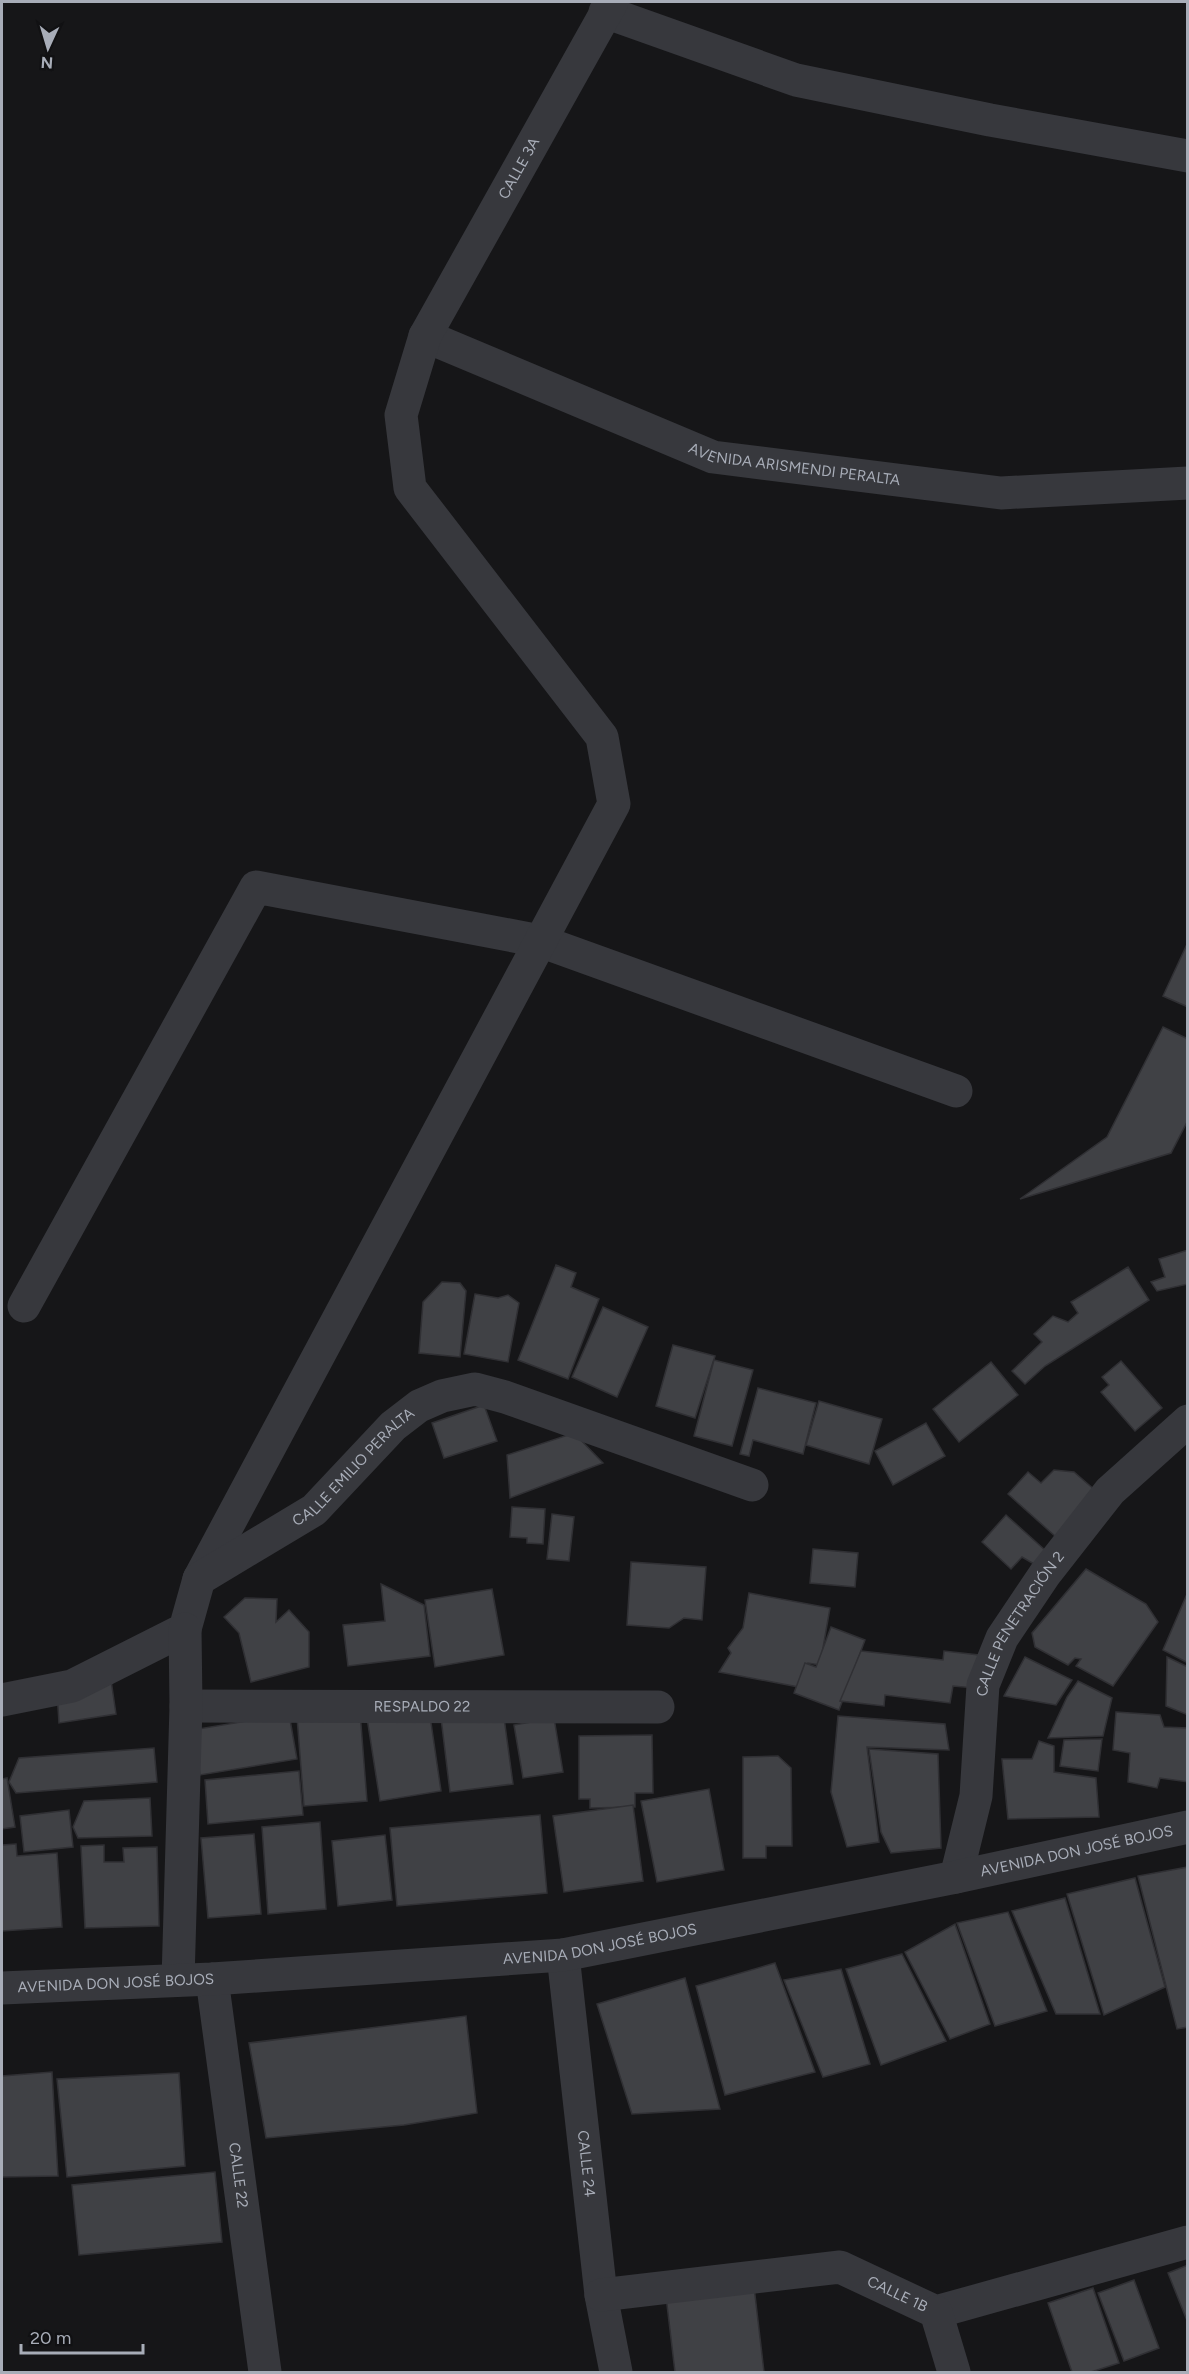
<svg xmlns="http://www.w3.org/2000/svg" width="1189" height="2374" viewBox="0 0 1189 2374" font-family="Figtree,sans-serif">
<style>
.building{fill:#404145;stroke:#303034;stroke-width:1.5}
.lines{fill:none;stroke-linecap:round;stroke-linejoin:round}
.minor{stroke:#37383d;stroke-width:33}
.labels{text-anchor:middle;stroke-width:5;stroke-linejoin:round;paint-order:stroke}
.street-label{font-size:15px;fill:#a8adb8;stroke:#111113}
</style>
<rect width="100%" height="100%" fill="#161618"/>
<g class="building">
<path d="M1188,942v65l-25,-11z"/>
<path d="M1163,1027l25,12v81l-17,33 -151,46 87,-62z"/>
<path d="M1188,1250v34l-31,7 -6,-9 14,-5 -6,-18z"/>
<path d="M556,1265l20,8 -5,14 28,12 -31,80 -50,-19z"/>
<path d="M1128,1267l21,33 -104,66 -20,18 -13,-13 30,-29 -8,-8 19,-18 15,6 10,-9 -7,-11z"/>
<path d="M442,1282l18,1 6,8 -6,66 -41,-4 4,-51z"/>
<path d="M475,1294l23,4 10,-3 11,8 -11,59 -44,-8z"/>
<path d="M603,1307l45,20 -31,70 -45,-20z"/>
<path d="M673,1345l42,11 -20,62 -39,-12z"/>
<path d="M714,1360l39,10 -21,76 -38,-10z"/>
<path d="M1121,1361l41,47 -27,23 -34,-39 8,-7 -7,-8z"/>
<path d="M991,1362l27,33 -59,47 -26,-33z"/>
<path d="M758,1388l58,15 -13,51 -50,-14 -4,16 -9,-2z"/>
<path d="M819,1401l63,18 -13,45 -63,-19z"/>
<path d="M484,1405l13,36 -53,17 -12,-35z"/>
<path d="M926,1423l19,33 -52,29 -18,-34z"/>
<path d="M574,1433l29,30 -93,35 -3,-43z"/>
<path d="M1054,1470l20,2 22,19 -40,46 -48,-43 20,-22 13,11z"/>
<path d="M512,1507l33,2 -2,35 -16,-1v-5l-17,-1z"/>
<path d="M552,1514l22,3 -5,44 -22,-2z"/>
<path d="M1006,1515l40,36 -12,13 -12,-7 -11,12 -29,-27z"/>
<path d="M813,1549l45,4 -3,34 -45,-4z"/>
<path d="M631,1562l75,5 -4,53 -18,-2 -15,10 -42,-3z"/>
<path d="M1086,1569l60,35 12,18 -45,64 -37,-20 5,-7 -6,-1 -7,7 -33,-18 -3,-14z"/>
<path d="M381,1584l43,21 6,51 -82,10 -5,-41 42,-4z"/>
<path d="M492,1589l12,66 -69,12 -10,-67z"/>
<path d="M749,1593l81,15 -10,57 -12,-2 -4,25 -85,-16 12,-19 -3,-5 15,-20z"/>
<path d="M1187,1594l1,1v68l-25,-13z"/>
<path d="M245,1598l32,1 -1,23 13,-12 20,22v35l-58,15 -12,-49 -15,-16z"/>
<path d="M831,1627l34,13 -26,70 -45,-17 11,-30 11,4z"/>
<path d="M861,1651l82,9 1,-9 35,4 -4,33 -22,-2 -3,17 -65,-8 -1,11 -44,-5z"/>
<path d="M1025,1657l47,23 -16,25 -52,-9z"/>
<path d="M1167,1657l21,10v48l-22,-9z"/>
<path d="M111,1680l5,34 -57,9 -2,-31z"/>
<path d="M1078,1681l34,17 -9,38 -55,2 19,-41z"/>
<path d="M429,1709l12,82 -61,10 -13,-83z"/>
<path d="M503,1710l10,74 -63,8 -9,-74z"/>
<path d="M360,1712l7,89 -63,5 -7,-89z"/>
<path d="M1116,1712l44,3 4,12 24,1v54l-28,-4 -3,10 -29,-6 2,-29 -17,-3z"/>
<path d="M289,1714l8,45 -97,16 -8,-45z"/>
<path d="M838,1716l107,8 4,26 -82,-3 12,95 -32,5 -16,-55z"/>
<path d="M554,1718l9,54 -40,6 -9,-53z"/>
<path d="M652,1735l1,58h-18v14l-45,1v-9h-11v-63z"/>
<path d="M1102,1739l-4,32 -38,-5 4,-26z"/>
<path d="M1039,1741l15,5v26l42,6 3,39 -91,2 -6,-60h30z"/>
<path d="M154,1748l3,34 -141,11 -7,-11 10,-24z"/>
<path d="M869,1749l69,5 3,94 -50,5 -10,-21z"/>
<path d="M778,1756l13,12 1,78h-26v12h-23v-101z"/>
<path d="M299,1771l4,44 -95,9 -3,-44z"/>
<path d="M7,1778l8,49 -13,2v-50z"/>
<path d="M709,1789l15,81 -67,12 -16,-81z"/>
<path d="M150,1798l2,38 -74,2 -5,-11 11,-26z"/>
<path d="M633,1805l10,76 -79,11 -11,-76z"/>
<path d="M69,1810l4,37 -49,5 -4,-36z"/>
<path d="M540,1815l7,78 -150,13 -7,-78z"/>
<path d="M320,1822l6,87 -58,5 -6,-87z"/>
<path d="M254,1834l7,80 -53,4 -7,-80z"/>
<path d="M385,1835l7,65 -54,6 -6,-65z"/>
<path d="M16,1844l1,12 40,-3 5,74 -60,4v-86z"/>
<path d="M104,1845v17h20l-1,-14 34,-1 2,79 -74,2 -4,-82z"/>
<path d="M1188,1867v160l-11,2 -39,-153z"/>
<path d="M1135,1878l30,109 -61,28 -37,-121z"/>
<path d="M1065,1898l35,116h-44l-44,-103z"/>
<path d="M1008,1912l39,99 -52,15 -38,-103z"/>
<path d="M955,1924l35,100 -40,15 -45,-87z"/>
<path d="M902,1954l44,87 -65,24 -35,-96z"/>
<path d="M775,1963l40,109 -90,23 -29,-109z"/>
<path d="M841,1969l29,95 -47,13 -39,-97z"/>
<path d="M685,1978l35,131 -88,5 -35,-110z"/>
<path d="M466,2016l11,97 -73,12 -138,13 -17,-95z"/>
<path d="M52,2072l6,104 -56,1v-101z"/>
<path d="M179,2073l6,93 -118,11 -10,-98z"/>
<path d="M215,2172l7,70 -143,13 -7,-70z"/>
<path d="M1188,2265v58l-20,-50z"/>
<path d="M753,2278l11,94h-89l-10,-84z"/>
<path d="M1134,2280l25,68 -35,13 -26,-68z"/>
<path d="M1093,2288l26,75 -28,9h-19l-24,-69z"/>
</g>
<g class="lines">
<g class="minor">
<path d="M605,12l191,68 194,40 198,36"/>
<path id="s1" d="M425,336l288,121 288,36 187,-10"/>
<path d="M24,1306l232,-419 284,54 416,150"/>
<path id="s2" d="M199,1579l415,-775 -12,-67 -192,-249 -9,-73 24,-79 187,-334"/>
<path id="s3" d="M2,1700l70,-14 113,-57 14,-50 115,-69 79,-84 26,-20 23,-10 33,-7 30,8 247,88"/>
<path id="s4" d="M186,1706l472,1"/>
<path id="s5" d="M956,1877l20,-81 7,-111 19,-47 43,-64 65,-83 78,-70"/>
<path id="s6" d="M563,1955l38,340 15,77"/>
<path id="s7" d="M212,1979l53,393"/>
<path d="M178,1980l8,-274 -1,-77"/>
<path id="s8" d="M2,1988l210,-9 351,-24 393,-78 232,-50"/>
<path id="s9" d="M601,2295l239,-28 96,45 252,-70"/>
<path d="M936,2312l18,60"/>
</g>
</g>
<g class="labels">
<g class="street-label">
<text dy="5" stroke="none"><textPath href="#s2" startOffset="1610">CALLE 3A</textPath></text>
<text dy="5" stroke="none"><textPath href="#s1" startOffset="394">AVENIDA ARISMENDI PERALTA</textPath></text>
<text dy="5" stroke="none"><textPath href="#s3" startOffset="442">CALLE EMILIO PERALTA</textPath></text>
<text dy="5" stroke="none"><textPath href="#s5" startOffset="266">CALLE PENETRACIÓN 2</textPath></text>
<text dy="5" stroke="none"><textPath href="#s4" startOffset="236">RESPALDO 22</textPath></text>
<text dy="5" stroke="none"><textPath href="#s8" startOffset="1086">AVENIDA DON JOSÉ BOJOS</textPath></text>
<text dy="5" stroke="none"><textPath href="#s8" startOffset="600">AVENIDA DON JOSÉ BOJOS</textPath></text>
<text dy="5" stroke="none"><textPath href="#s8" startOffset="114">AVENIDA DON JOSÉ BOJOS</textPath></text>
<text dy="5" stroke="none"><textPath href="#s6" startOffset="210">CALLE 24</textPath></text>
<text dy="5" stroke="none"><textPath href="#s7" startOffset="198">CALLE 22</textPath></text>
<text dy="5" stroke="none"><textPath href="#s9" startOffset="304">CALLE 1B</textPath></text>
</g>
</g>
<rect width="1189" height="2374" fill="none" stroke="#a8adb8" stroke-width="6"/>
<g transform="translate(48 48) rotate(184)" stroke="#111113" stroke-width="4.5" paint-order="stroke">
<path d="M0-4.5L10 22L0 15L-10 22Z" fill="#a8adb8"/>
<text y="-9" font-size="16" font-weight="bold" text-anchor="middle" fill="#a8adb8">N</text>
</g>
<path d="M21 2344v9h122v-9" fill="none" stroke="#a8adb8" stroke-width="3"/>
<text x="30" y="2344" font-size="18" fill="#a8adb8" stroke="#111113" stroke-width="4.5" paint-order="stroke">20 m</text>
</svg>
